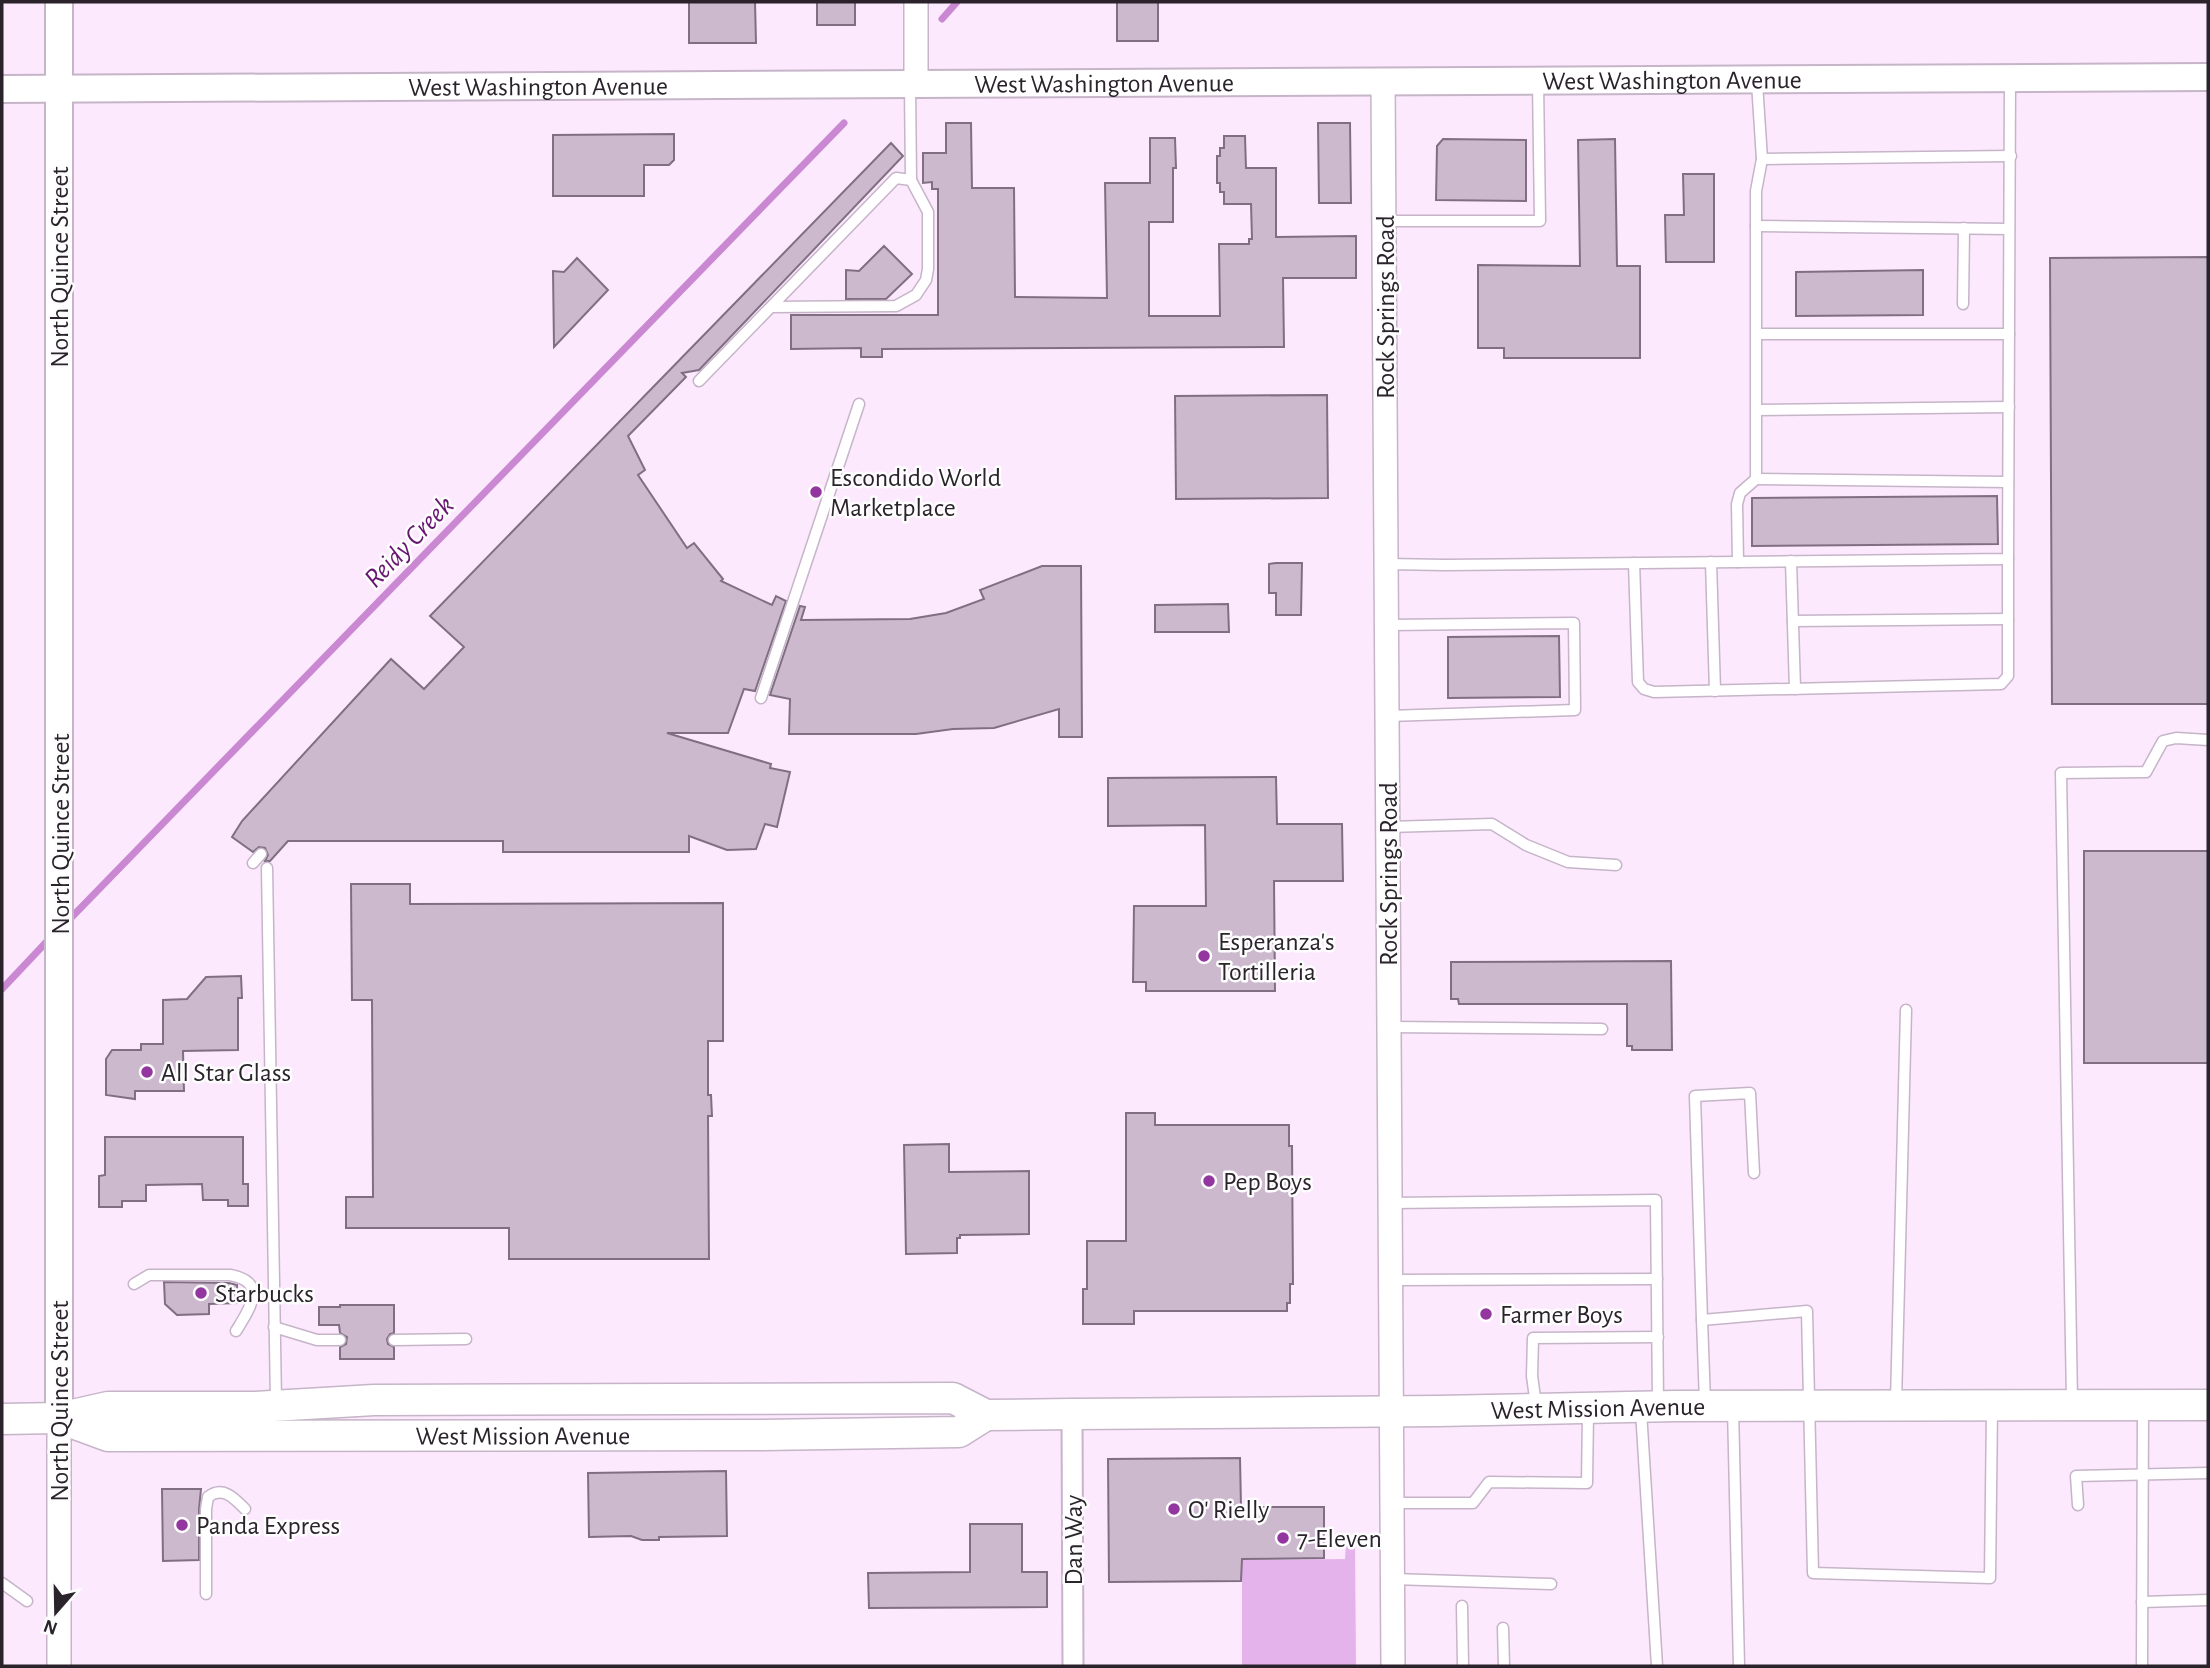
<svg xmlns="http://www.w3.org/2000/svg" width="2210" height="1668" viewBox="0 0 2210 1668" font-family="'Alegreya Sans',sans-serif">
<style>
.green{fill:#e5b3eb}
.lines{fill:none;stroke-linecap:round;stroke-linejoin:round}
.stream{stroke:#c988d1;stroke-width:7}
.building{fill:#ccb9ce;stroke:#806f82;stroke-width:2}
.service-casing{stroke:#c6b4c8;stroke-width:13}
.minor-casing{stroke:#c6b4c8;stroke-width:23}
.tertiary-casing{stroke:#c6b4c8;stroke-width:26}
.secondary-casing{stroke:#c6b4c8;stroke-width:30}
.primary-casing{stroke:#c6b4c8;stroke-width:33}
.service{stroke:#fff;stroke-width:10}
.minor{stroke:#fff;stroke-width:19}
.tertiary{stroke:#fff;stroke-width:23}
.secondary{stroke:#fff;stroke-width:26}
.primary{stroke:#fff;stroke-width:30}
.poi-dot{fill:#9436a0;stroke:#fdfdfd;stroke-width:2.5}
.labels{text-anchor:middle;stroke-width:5;stroke-linejoin:round;paint-order:stroke}
.street-label{font-size:26px;fill:#2a232b;stroke:#fdfdfd}
.poi-label{font-size:26px;fill:#2a232b;stroke:#fdfdfd;text-anchor:start}
.water-label{font-size:28px;font-style:italic;fill:#661670;stroke:#fdfdfd}
</style>
<rect width="100%" height="100%" fill="#fce9fe"/>
<path class="green" d="M1346,1543h9l1,123h-114v-106l103,-1z"/>
<g class="lines">
<g class="stream">
<path d="M942,19l15,-17"/>
<path d="M66,923l778,-800"/>
<path d="M2,989l50,-53"/>
</g>
</g>
<g class="building">
<path d="M689,2h66l1,41h-67z"/>
<rect x="817" y="2" width="38" height="23"/>
<rect x="1117" y="2" width="41" height="39"/>
<path d="M946,123h25l1,65h42l1,109 92,1 -2,-115h45v-45h25l1,30h-3v54h-24v94h71l-1,-72h30v-5h3l-1,-35h-27v-12h-4v-9h-3v-27h3v-8h4v-12h21l1,32h30v69l80,-1v42h-73l1,69 -402,2v8h-21v-9l-70,1v-34h147v-126h-6v-7l-9,1v-30h23z"/>
<path d="M1318,123h32l1,80h-32z"/>
<path d="M674,134v26l-5,5h-25v31h-91v-61z"/>
<path d="M1443,139l83,1v61l-90,-1 1,-54z"/>
<path d="M1615,139l2,127h23v92h-136v-10h-26v-83l102,1 -2,-126z"/>
<path d="M891,143l12,13 -204,214 -17,3 4,4 -58,59 17,34 -7,5 49,73 7,-5 29,36 -2,2 51,24 4,-9 10,5 -31,90 -11,-2 -16,44h-61l104,31 -1,4 20,4 -13,55 -12,-3 -9,25 -29,1 -38,-14v16h-186v-11h-215l-18,20h-5l3,-6 -3,-7 -6,-1 -6,5 -21,-15 10,-16 149,-162 33,30 40,-42 -34,-31z"/>
<path d="M1683,174h31v88h-48l-1,-47h19z"/>
<path d="M884,246l28,28 -26,25h-40v-29l13,1z"/>
<path d="M2208,257v447h-156l-2,-446z"/>
<path d="M577,258l31,32 -54,57 -1,-76 11,1z"/>
<path d="M1923,270v45l-127,1v-44z"/>
<path d="M1327,395l1,103 -152,1 -1,-103z"/>
<path d="M1997,496l1,48 -246,2v-48z"/>
<path d="M1276,563h26l-1,52h-25v-22h-7v-29z"/>
<path d="M1042,566h39l1,171h-23v-28l-65,19 -41,1 -37,5h-127l1,-35 -20,-4 30,-89 5,1 -4,13 109,-1 36,-6 38,-14 -4,-9z"/>
<path d="M1228,604l1,28h-74v-27z"/>
<path d="M1559,636l1,61 -112,1v-61z"/>
<path d="M1276,777l1,47h65l1,57h-69l1,110h-129v-9h-13l1,-76h72l-1,-81 -97,1v-48z"/>
<rect x="2084" y="851" width="124" height="212"/>
<path d="M351,884h59v20l313,-1v138h-15v54h3l1,21h-4l1,143h-200v-31h-163v-31h27l-1,-197h-20z"/>
<path d="M1671,961l1,89h-40v-4h-5v-42h-168l-1,-5h-7v-37z"/>
<path d="M241,976l1,22h-4v52l-55,1 1,40h-49v8l-29,-4v-36l6,-9h29v-6h22v-44l24,-1 19,-22z"/>
<path d="M1126,1113h29v12h134v21h3l1,138h-3v19h-3v8h-153v13h-51v-35h4v-48h39z"/>
<path d="M105,1137h138v47h5v22h-20v-6h-25l-1,-16 -56,1v16h-24v6h-23v-31l6,-1z"/>
<path d="M949,1144v28l80,-1v63l-69,1v3h-3v15l-51,1 -2,-109z"/>
<path d="M164,1282l65,1 8,2v18l-28,1v10l-32,1 -12,-11z"/>
<path d="M340,1305h54v28l-4,1 -3,5 1,5 6,3v12h-54v-12l6,-3 1,-7 -7,-4 -1,-8h-20v-18h21z"/>
<path d="M1240,1458l1,49h83v51l-82,1 -1,22 -132,1 -1,-123z"/>
<path d="M726,1471l1,65 -68,1v3h-17l-11,-4 -42,1 -1,-64z"/>
<path d="M162,1489h39l-2,20v51l-36,1z"/>
<path d="M970,1524h52v48h25v35l-178,1 -1,-35 102,-1z"/>
</g>
<g class="lines">
<defs>
<g id="service">
<path d="M1757,83l5,76 -6,32v288l-16,14 -3,11 1,58 270,-3 2,-480"/>
<path d="M910,86l1,94"/>
<path d="M1762,159l249,-3"/>
<path d="M1384,221h156l-2,-140"/>
<path d="M1756,226l253,3"/>
<path d="M1963,304l1,-76"/>
<path d="M1757,334h252"/>
<path d="M699,381l197,-203 15,2 17,32v57l-2,11 -10,15 -20,11 -125,1"/>
<path d="M1757,410l252,-3"/>
<path d="M1756,479l252,3"/>
<path d="M1791,561l4,128"/>
<path d="M1711,562l4,129"/>
<path d="M1634,563l4,119 6,7 10,3 347,-8 7,-8v-117"/>
<path d="M1387,564l58,1 293,-3"/>
<path d="M1793,621l215,-2"/>
<path d="M1388,625l186,-2 1,87 -187,6"/>
<path d="M761,698l98,-294"/>
<path d="M1388,827l104,-3 34,21 42,17 48,3"/>
<path d="M253,863l8,-9"/>
<path d="M267,868l9,534"/>
<path d="M1390,1027l212,2"/>
<path d="M1391,1203l265,-3 2,202"/>
<path d="M1392,1280l265,-1"/>
<path d="M134,1284l15,-9h81c39,7 19,35 6,56"/>
<path d="M1702,1320l-7,-224 55,-3 4,80"/>
<path d="M274,1327l43,13h23"/>
<path d="M394,1340l72,-1"/>
<path d="M2072,1401l-11,-628 85,-1 17,-31 13,-3 32,2"/>
<path d="M1705,1402l-3,-82 105,-9 6,262 177,5 2,-169"/>
<path d="M1896,1402l10,-392"/>
<path d="M1536,1405l-4,-29 1,-38 125,-1"/>
<path d="M1733,1408l6,258"/>
<path d="M1641,1411l16,255"/>
<path d="M1392,1503h81l16,-21 98,1 1,-71"/>
<path d="M2078,1505l-2,-29 132,-3"/>
<path d="M1393,1579l158,5"/>
<path d="M2,1583l25,18"/>
<path d="M206,1594v-85l2,-12c15,-12 27,2 37,12"/>
<path d="M2142,1602l66,-2"/>
<path d="M1462,1606l1,60"/>
<path d="M1503,1628l1,38"/>
<path d="M2142,1666l1,-257"/>
</g>
<path id="minor" d="M1072,1414l1,252"/>
<g id="tertiary">
<path d="M916,2v82"/>
<path d="M1383,81l10,1585"/>
<path d="M59,1418v248"/>
</g>
<g id="secondary">
<path id="s1" d="M2,89l2206,-12"/>
<path d="M59,1418v-1416"/>
</g>
<g id="primary">
<path id="s2" d="M1076,1414l362,-3 237,-5 533,-1"/>
<path id="s3" d="M59,1418l49,18 649,-1 202,-3 27,-17"/>
<path d="M2,1419l57,-1 49,-11h147l119,-7 579,-2 33,17 86,-1"/>
</g>
</defs>
<use href="#service" class="service-casing"/>
<use href="#minor" class="minor-casing"/>
<use href="#tertiary" class="tertiary-casing"/>
<use href="#secondary" class="secondary-casing"/>
<use href="#primary" class="primary-casing"/>
<use href="#service" class="service"/>
<use href="#minor" class="minor"/>
<use href="#tertiary" class="tertiary"/>
<use href="#secondary" class="secondary"/>
<use href="#primary" class="primary"/>
</g>
<g class="poi-dot">
<circle cx="816" cy="492" r="7"/>
<circle cx="1204" cy="956" r="7"/>
<circle cx="147" cy="1072" r="7"/>
<circle cx="1209" cy="1181" r="7"/>
<circle cx="201" cy="1293" r="7"/>
<circle cx="1486" cy="1314" r="7"/>
<circle cx="1174" cy="1509" r="7"/>
<circle cx="182" cy="1525" r="7"/>
<circle cx="1283" cy="1538" r="7"/>
</g>
<g class="labels">
<g class="street-label">
<text dy="9" stroke="none"><textPath href="#s1" startOffset="1670">West Washington Avenue</textPath></text>
<text dy="9" stroke="none"><textPath href="#s1" startOffset="1102">West Washington Avenue</textPath></text>
<text dy="9" stroke="none"><textPath href="#s1" startOffset="536">West Washington Avenue</textPath></text>
<text transform="translate(59 267) rotate(-90)" y="9">North Quince Street</text>
<text transform="translate(1385 307) rotate(-90)" y="9">Rock Springs Road</text>
<text transform="translate(60 834) rotate(-90)" y="9">North Quince Street</text>
<text transform="translate(1388 874) rotate(-90)" y="9">Rock Springs Road</text>
<text transform="translate(59 1401) rotate(-90)" y="9">North Quince Street</text>
<text dy="9" stroke="none"><textPath href="#s2" startOffset="522">West Mission Avenue</textPath></text>
<text dy="9" stroke="none"><textPath href="#s3" startOffset="467">West Mission Avenue</textPath></text>
<text transform="translate(1073 1540) rotate(-90)" y="9">Dan Way</text>
</g>
<g class="poi-label">
<text x="830" y="486">Escondido World<tspan x="830" dy="30">Marketplace</tspan></text>
<text x="1218" y="950">Esperanza's<tspan x="1218" dy="30">Tortilleria</tspan></text>
<text x="161" y="1081">All Star Glass</text>
<text x="1223" y="1190">Pep Boys</text>
<text x="215" y="1302">Starbucks</text>
<text x="1500" y="1323">Farmer Boys</text>
<text x="1188" y="1518">O' Rielly</text>
<text x="196" y="1534">Panda Express</text>
<text x="1297" y="1547">7-Eleven</text>
</g>
<g class="water-label">
<text transform="translate(408 541) rotate(-46)" y="10">Reidy Creek</text>
</g>
</g>
<rect width="2210" height="1668" fill="none" stroke="#2a232b" stroke-width="7"/>
<g transform="translate(56 1612) rotate(200)" stroke="#fdfdfd" stroke-width="5" paint-order="stroke">
<path d="M0-5L12 26L0 18L-12 26Z" fill="#2a232b"/>
<text y="-10" font-size="19" font-weight="bold" text-anchor="middle" fill="#2a232b">N</text>
</g>
</svg>
